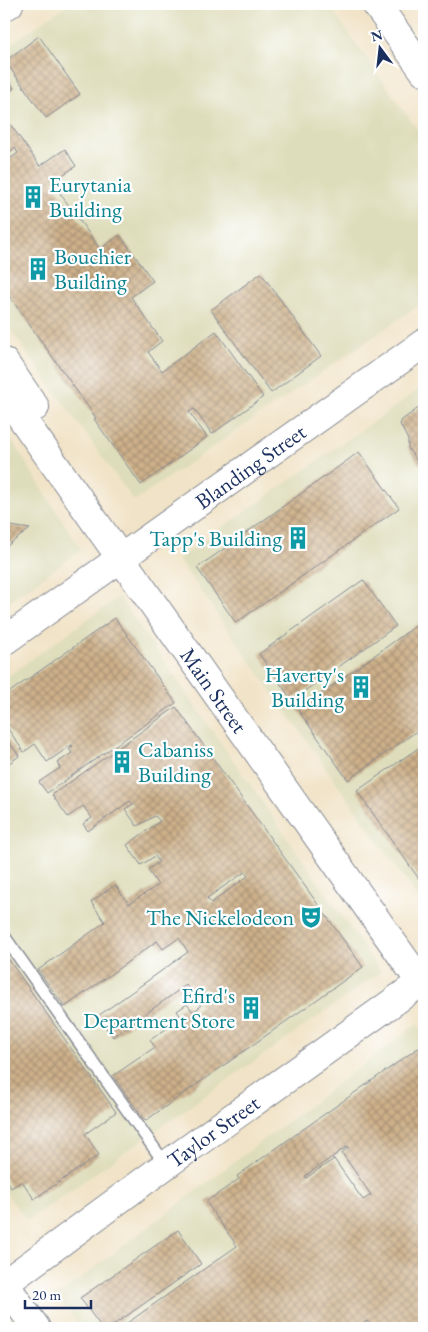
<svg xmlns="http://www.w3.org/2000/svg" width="428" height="1332" viewBox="0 0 428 1332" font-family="'EB Garamond',serif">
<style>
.built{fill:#deddbb}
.building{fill:url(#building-cross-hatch);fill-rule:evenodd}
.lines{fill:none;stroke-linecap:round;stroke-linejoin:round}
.service-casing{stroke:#868992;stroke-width:14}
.tertiary-casing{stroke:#868992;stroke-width:30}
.secondary-casing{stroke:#868992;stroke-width:30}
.primary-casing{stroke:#868992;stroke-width:30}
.service{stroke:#fff;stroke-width:11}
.tertiary{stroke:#fff;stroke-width:28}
.secondary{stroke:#fff;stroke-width:28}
.primary{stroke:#fff;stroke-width:28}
.labels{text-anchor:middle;stroke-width:4.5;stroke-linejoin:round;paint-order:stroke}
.culture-label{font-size:22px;fill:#0d838f;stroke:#fff;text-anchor:end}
.street-label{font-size:22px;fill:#1b2f5e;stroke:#fff}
</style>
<defs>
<pattern id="building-cross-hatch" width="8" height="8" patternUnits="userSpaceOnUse" patternTransform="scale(1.25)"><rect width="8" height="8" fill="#ceb18a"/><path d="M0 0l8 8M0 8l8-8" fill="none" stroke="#a69074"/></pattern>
</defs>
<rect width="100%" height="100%" fill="#fff"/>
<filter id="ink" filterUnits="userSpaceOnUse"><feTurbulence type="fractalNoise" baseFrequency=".02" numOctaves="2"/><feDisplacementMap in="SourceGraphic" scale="10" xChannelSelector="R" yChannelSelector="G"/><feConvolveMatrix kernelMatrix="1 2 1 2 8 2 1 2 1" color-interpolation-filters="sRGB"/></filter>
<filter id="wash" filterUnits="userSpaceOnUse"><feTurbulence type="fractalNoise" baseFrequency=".0096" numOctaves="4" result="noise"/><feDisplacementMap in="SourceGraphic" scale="20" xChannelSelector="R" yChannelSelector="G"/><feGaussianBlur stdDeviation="1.12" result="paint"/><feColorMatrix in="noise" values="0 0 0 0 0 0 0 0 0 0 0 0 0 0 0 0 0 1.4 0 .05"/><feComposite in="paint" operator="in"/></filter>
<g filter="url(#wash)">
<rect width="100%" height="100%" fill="#f1e3c7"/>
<g class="built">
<path d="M68,4h260l96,135v163l-290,199 -130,-180v-272z"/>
<path d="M424,386v520l-246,-347z"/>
<path d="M4,428l77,122 -77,55z"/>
<path d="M119,597l262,375 -354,249 -23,-31v-511z"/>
<path d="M417,1024l7,10v294h-343l-24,-32z"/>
</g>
<g id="blocks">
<g class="building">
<path d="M39,36l41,58 -34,24 -41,-57z"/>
<path d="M4,73l10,15 -10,7z"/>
<path d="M10,124l30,42 25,-17 11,17 -24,16 48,67 20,-14 33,46 -22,16 31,44 -14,11 14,19 54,-40 47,66 -51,37 -18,-25 -5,3 18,25 -66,48 -47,-66 2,-1 -92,-129v-126l14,-10 -3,-5 -11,8v-28z"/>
<path d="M261,273l60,83 -50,37 -60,-83z"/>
<path d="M424,404v67l-16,-23v-8l-8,-16 2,-4z"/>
<path d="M359,452l40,56 -163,115 -39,-55z"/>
<path d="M4,525l26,4 -26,19z"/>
<path d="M363,580l33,46 -104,74 -33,-46z"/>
<path d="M115,618l61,85 -129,90 -8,-11 21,-14 -3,-5 15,-10 -3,-4 4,-3 -1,-1 -25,17 -12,-18 -11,8 -16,-23 -1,-3 2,-1 -5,-7v-22z"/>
<path d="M424,620v106l-76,54 -50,-70z"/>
<path d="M176,707l187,260 -218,154 -32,-45 42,-29 -5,-7 32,-22 -5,-7 10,-7 6,8 8,-6 -15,-21 -73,52 -15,-21 90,-64 -9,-14 -16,11 -6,-8 -92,66 -27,-37 67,-48 -14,-20 24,-17 14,19 29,-19 -10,-15 11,-8 -4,-6 -14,9 -14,-20 33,-24 -5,-5 -18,10 -12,-17 8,-5 -3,-3 -42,30 -5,-7 9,-6 -9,-12 -15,11 -16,-22zM245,872l3,4 -37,27 -4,-5z"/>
<path d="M4,735l15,21 -15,11z"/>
<path d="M424,744v142l-67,-95z"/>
<path d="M4,953l112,159 -31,22 14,21 -65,44 -12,-18 -11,7 -7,-11z"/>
<path d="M418,1048l6,9v271h-52l-5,-7 -11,7h-26l-3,-4 -6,4h-201l117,-82 -31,-44 33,-23 -2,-3zM348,1146l1,1 -7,6 29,42 -8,5 -29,-41 -28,19 -1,-2z"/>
<path d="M178,1230l23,34 -92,64h-7l-22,-30z"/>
</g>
</g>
</g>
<g filter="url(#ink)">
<use href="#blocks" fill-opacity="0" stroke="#868992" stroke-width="1"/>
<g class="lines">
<defs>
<path id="service" d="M4,936l162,229"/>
<g id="tertiary">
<path d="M376,4l48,67"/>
<path d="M4,7l5,-3"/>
<path id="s1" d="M4,641l420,-298"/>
</g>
<g id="secondary">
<path d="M4,362l31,45"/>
<path id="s2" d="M4,393l420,594"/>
<path id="s3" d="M4,1284l162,-119 258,-185"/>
</g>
<path id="primary" d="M4,1283l32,45"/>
</defs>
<use href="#service" class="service-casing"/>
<use href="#tertiary" class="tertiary-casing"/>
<use href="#secondary" class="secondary-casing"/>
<use href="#primary" class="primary-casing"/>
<use href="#service" class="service"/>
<use href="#tertiary" class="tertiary"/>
<use href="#secondary" class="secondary"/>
<use href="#primary" class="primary"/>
</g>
</g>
<defs>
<symbol id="building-bare" viewBox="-9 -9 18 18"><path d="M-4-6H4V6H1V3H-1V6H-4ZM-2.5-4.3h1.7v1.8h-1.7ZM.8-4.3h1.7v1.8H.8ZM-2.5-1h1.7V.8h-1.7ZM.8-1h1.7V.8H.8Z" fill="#0f9aa8" stroke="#fff" stroke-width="2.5" paint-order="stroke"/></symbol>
<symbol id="theatre-bare" viewBox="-9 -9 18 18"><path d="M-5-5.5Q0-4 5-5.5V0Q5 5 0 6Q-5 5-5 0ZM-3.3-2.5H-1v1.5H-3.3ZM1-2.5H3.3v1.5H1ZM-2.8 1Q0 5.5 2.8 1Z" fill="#0f9aa8" stroke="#fff" stroke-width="2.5" paint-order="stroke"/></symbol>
</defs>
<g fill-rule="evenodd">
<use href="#building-bare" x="17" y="181" width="32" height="32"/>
<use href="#building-bare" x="22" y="253" width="32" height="32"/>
<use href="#building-bare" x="282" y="522" width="32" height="32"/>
<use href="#building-bare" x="345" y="671" width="32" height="32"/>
<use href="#building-bare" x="106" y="746" width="32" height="32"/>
<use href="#theatre-bare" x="295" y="901" width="32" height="32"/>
<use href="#building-bare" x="235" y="992" width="32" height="32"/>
</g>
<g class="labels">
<g class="culture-label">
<text x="49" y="192" text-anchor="start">Eurytania<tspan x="49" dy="25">Building</tspan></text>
<text x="54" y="264" text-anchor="start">Bouchier<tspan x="54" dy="25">Building</tspan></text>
<text x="282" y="546">Tapp's Building</text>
<text x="344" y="682">Haverty's<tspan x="344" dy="25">Building</tspan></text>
<text x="138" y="757" text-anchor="start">Cabaniss<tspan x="138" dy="25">Building</tspan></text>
<text x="294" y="925">The Nickelodeon</text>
<text x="235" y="1003">Efird's<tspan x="235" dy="25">Department Store</tspan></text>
</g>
<g class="street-label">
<text dy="8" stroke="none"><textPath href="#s1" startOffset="302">Blanding Street</textPath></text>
<text dy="8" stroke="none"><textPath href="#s2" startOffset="364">Main Street</textPath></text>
<text dy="8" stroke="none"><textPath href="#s3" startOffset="259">Taylor Street</textPath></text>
</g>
</g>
<rect width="428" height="1332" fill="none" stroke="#fff" stroke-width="20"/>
<g transform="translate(380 48) rotate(345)" stroke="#ffffff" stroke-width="4" paint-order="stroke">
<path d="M0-4L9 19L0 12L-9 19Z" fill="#1b2f5e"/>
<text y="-8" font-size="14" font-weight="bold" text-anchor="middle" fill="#1b2f5e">N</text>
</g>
<path d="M25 1300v8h66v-8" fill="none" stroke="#1b2f5e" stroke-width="2.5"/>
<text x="32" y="1300" font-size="15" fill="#1b2f5e" stroke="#ffffff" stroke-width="4" paint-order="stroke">20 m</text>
</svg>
